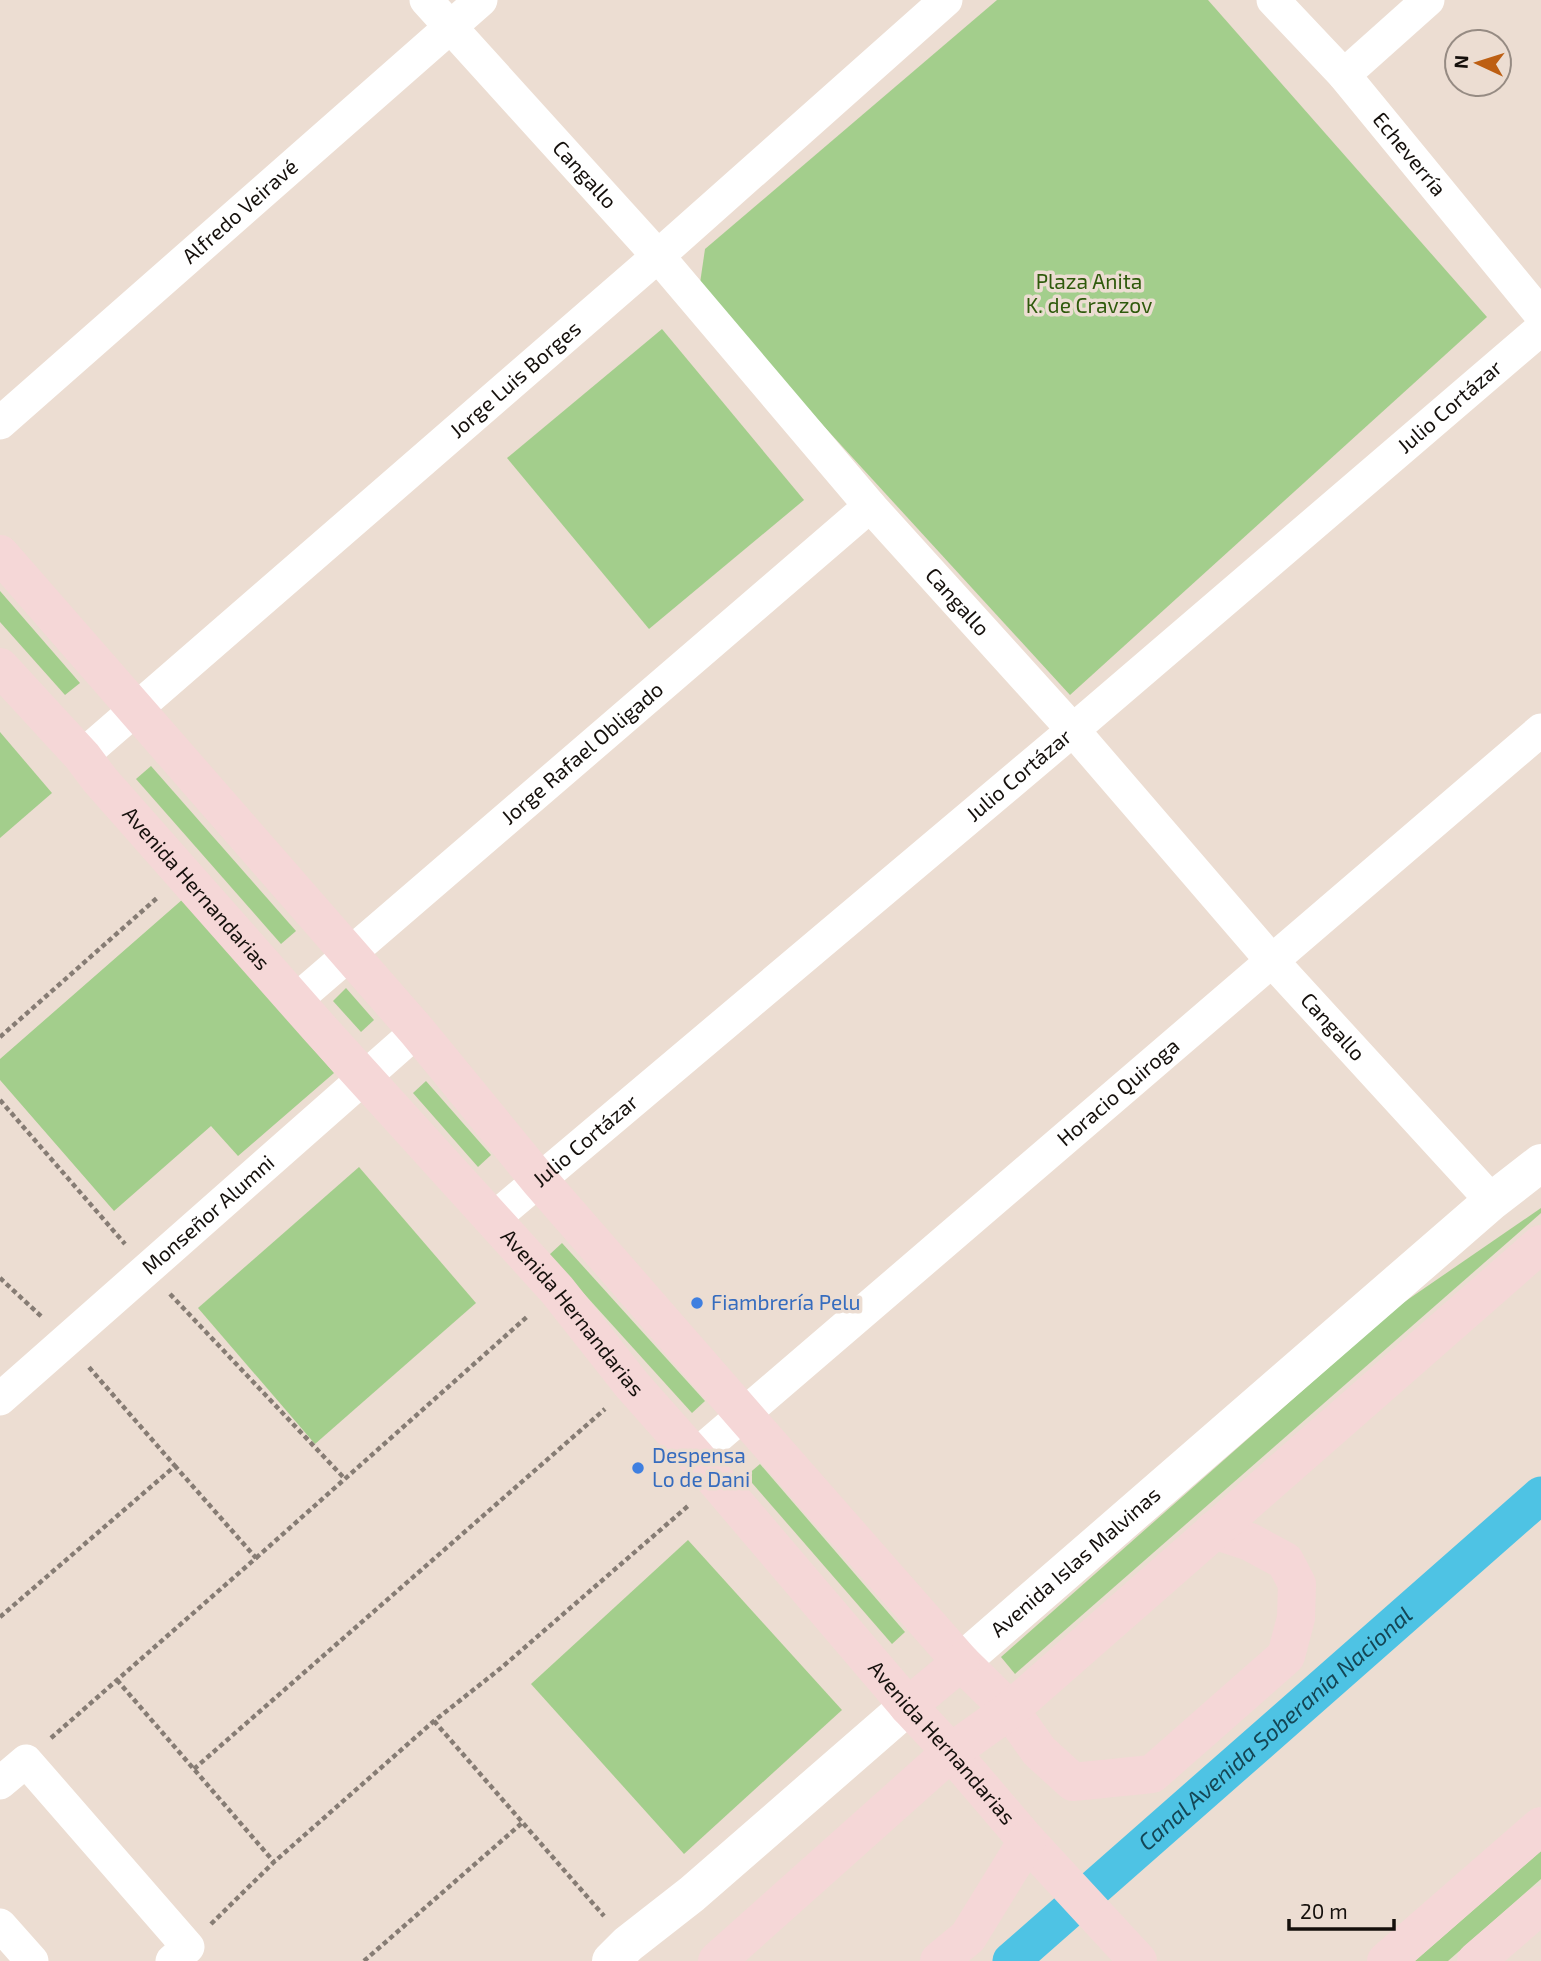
<svg xmlns="http://www.w3.org/2000/svg" width="1541" height="1961" viewBox="0 0 1541 1961" font-family="'Exo 2',sans-serif">
<style>
.green{fill:#a3ce8c}
.lines{fill:none;stroke-linecap:round;stroke-linejoin:round}
.canal{stroke:#4ec3e4;stroke-width:37}
.path{stroke:#867c74;stroke-width:4.5;stroke-dasharray:5 3.5;stroke-linecap:butt}
.minor{stroke:#fff;stroke-width:33}
.tertiary{stroke:#fff;stroke-width:38}
.secondary{stroke:#f5d7d7;stroke-width:38}
.shop-dot{fill:#3f7fe0;stroke:#ecddd2;stroke-width:2.5}
.labels{text-anchor:middle;stroke-width:7;stroke-linejoin:round;paint-order:stroke}
.street-label{font-size:21px;fill:#15100c;stroke:#ecddd2}
.park-label{font-size:21px;fill:#2f5a0c;stroke:#ecddd2}
.shop-label{font-size:21px;fill:#366cbe;stroke:#ecddd2;text-anchor:start}
.water-label{font-size:23px;font-style:italic;fill:#144655;stroke:#ecddd2}
</style>
<rect width="100%" height="100%" fill="#ecddd2"/>
<g class="green">
<path d="M997,0h211l279,317 -417,378 -371,-405 6,-41z"/>
<path d="M662,329l142,171 -155,129 -142,-171z"/>
<path d="M0,591l80,92 -15,12 -65,-73z"/>
<path d="M0,732l52,61 -52,45z"/>
<path d="M151,766l145,165 -15,13 -145,-165z"/>
<path d="M183,899l151,174 -96,83 -27,-30 -97,85 -114,-131v-21z"/>
<path d="M346,988l28,32 -13,12 -28,-31z"/>
<path d="M426,1081l65,74 -13,12 -65,-74z"/>
<path d="M359,1167l117,136 -161,141 -117,-136z"/>
<path d="M1541,1208v5l-526,461 -14,-17 396,-350z"/>
<path d="M562,1243l143,158 -13,12 -143,-158z"/>
<path d="M760,1464l145,168 -13,12 -146,-168z"/>
<path d="M688,1540l154,170 -158,144 -153,-170z"/>
<path d="M1541,1851v28l-93,82h-33z"/>
</g>
<g class="lines">
<path class="canal" id="s1" d="M1011,1961l530,-466"/>
<g class="path">
<path d="M0,1037l157,-139"/>
<path d="M0,1100l125,144"/>
<path d="M0,1278l43,40"/>
<path d="M170,1294l175,185"/>
<path d="M256,1558l273,-243"/>
<path d="M0,1617l175,-151 -88,-101"/>
<path d="M117,1680l157,182"/>
<path d="M434,1721l170,195"/>
<path d="M51,1738l205,-180 -81,-92"/>
<path d="M194,1769l411,-360"/>
<path d="M211,1924l63,-62 160,-141 67,-53 187,-162"/>
<path d="M364,1961l158,-138"/>
</g>
<g class="minor">
<path id="s2" d="M426,0l232,256 212,250 203,224 199,231 220,240"/>
<path id="s3" d="M1273,0l71,75 197,240"/>
<path d="M1344,75l84,-75"/>
<path id="s4" d="M0,423l481,-423"/>
<path id="s5" d="M82,756l576,-500 288,-256"/>
<path id="s6" d="M296,1000l574,-494"/>
<path id="s7" d="M493,1219l580,-489 468,-401"/>
<path id="s8" d="M0,1399l417,-368"/>
<path id="s9" d="M695,1456l846,-726"/>
<path d="M0,1783l26,-22 162,186 -16,14"/>
<path d="M0,1925l32,36"/>
</g>
<g class="tertiary">
<path id="s10" d="M961,1662l531,-461 49,-38"/>
<path d="M611,1961l17,-17 64,-50 216,-188"/>
</g>
<g class="secondary">
<path d="M0,554l417,477 122,149 205,235 217,247 49,48 29,41 34,31 79,-8 134,-118 10,-38 1,-34 -12,-23 -35,-19 -36,-12"/>
<path id="s11" d="M0,667l82,89 18,24 220,249 237,261 75,95 63,71 213,250 43,46 76,89 111,120"/>
<path d="M908,1706l53,-44"/>
<path d="M717,1961l234,-209 59,-42 531,-466"/>
<path d="M939,1961l29,-24 59,-96"/>
<path d="M1386,1961l155,-135"/>
<path d="M1476,1961l65,-56"/>
</g>
</g>
<g class="shop-dot">
<circle cx="697" cy="1303" r="7"/>
<circle cx="638" cy="1468" r="7"/>
</g>
<g class="labels">
<g class="street-label">
<text dy="7" stroke="none"><textPath href="#s3" startOffset="206">Echeverría</textPath></text>
<text dy="7" stroke="none"><textPath href="#s2" startOffset="236">Cangallo</textPath></text>
<text dy="7" stroke="none"><textPath href="#s4" startOffset="320">Alfredo Veiravé</textPath></text>
<text dy="7" stroke="none"><textPath href="#s5" startOffset="574">Jorge Luis Borges</textPath></text>
<text dy="7" stroke="none"><textPath href="#s7" startOffset="1255">Julio Cortázar</textPath></text>
<text dy="7" stroke="none"><textPath href="#s2" startOffset="803">Cangallo</textPath></text>
<text dy="7" stroke="none"><textPath href="#s6" startOffset="378">Jorge Rafael Obligado</textPath></text>
<text dy="7" stroke="none"><textPath href="#s7" startOffset="688">Julio Cortázar</textPath></text>
<text dy="7" stroke="none"><textPath href="#s11" startOffset="296">Avenida Hernandarias</textPath></text>
<text dy="7" stroke="none"><textPath href="#s2" startOffset="1370">Cangallo</textPath></text>
<text dy="7" stroke="none"><textPath href="#s9" startOffset="558">Horacio Quiroga</textPath></text>
<text dy="7" stroke="none"><textPath href="#s7" startOffset="121">Julio Cortázar</textPath></text>
<text dy="7" stroke="none"><textPath href="#s8" startOffset="278">Monseñor Alumni</textPath></text>
<text dy="7" stroke="none"><textPath href="#s11" startOffset="863">Avenida Hernandarias</textPath></text>
<text dy="7" stroke="none"><textPath href="#s10" startOffset="152">Avenida Islas Malvinas</textPath></text>
<text dy="7" stroke="none"><textPath href="#s11" startOffset="1430">Avenida Hernandarias</textPath></text>
</g>
<g class="park-label">
<text x="1089" y="289">Plaza Anita<tspan x="1089" dy="24">K. de Cravzov</tspan></text>
</g>
<g class="shop-label">
<text x="711" y="1310">Fiambrería Pelu</text>
<text x="652" y="1463">Despensa<tspan x="652" dy="24">Lo de Dani</tspan></text>
</g>
<g class="water-label">
<text dy="8" stroke="none"><textPath href="#s1" startOffset="352">Canal Avenida Soberanía Nacional</textPath></text>
</g>
</g>
<g transform="translate(1478 63) rotate(274)"><circle r="33" fill="#ecddd2" stroke="#968b83" stroke-width="2"/>
<path d="M0-5L12 26L0 18L-12 26Z" fill="#bd5f13"/>
<text y="-10" font-size="19" font-weight="bold" text-anchor="middle" fill="#15100c">N</text>
</g>
<path d="M1289 1919v10h105v-10" fill="none" stroke="#15100c" stroke-width="3.5"/>
<text x="1300" y="1919" font-size="21" fill="#15100c" stroke="#ecddd2" stroke-width="5" paint-order="stroke">20 m</text>
</svg>
